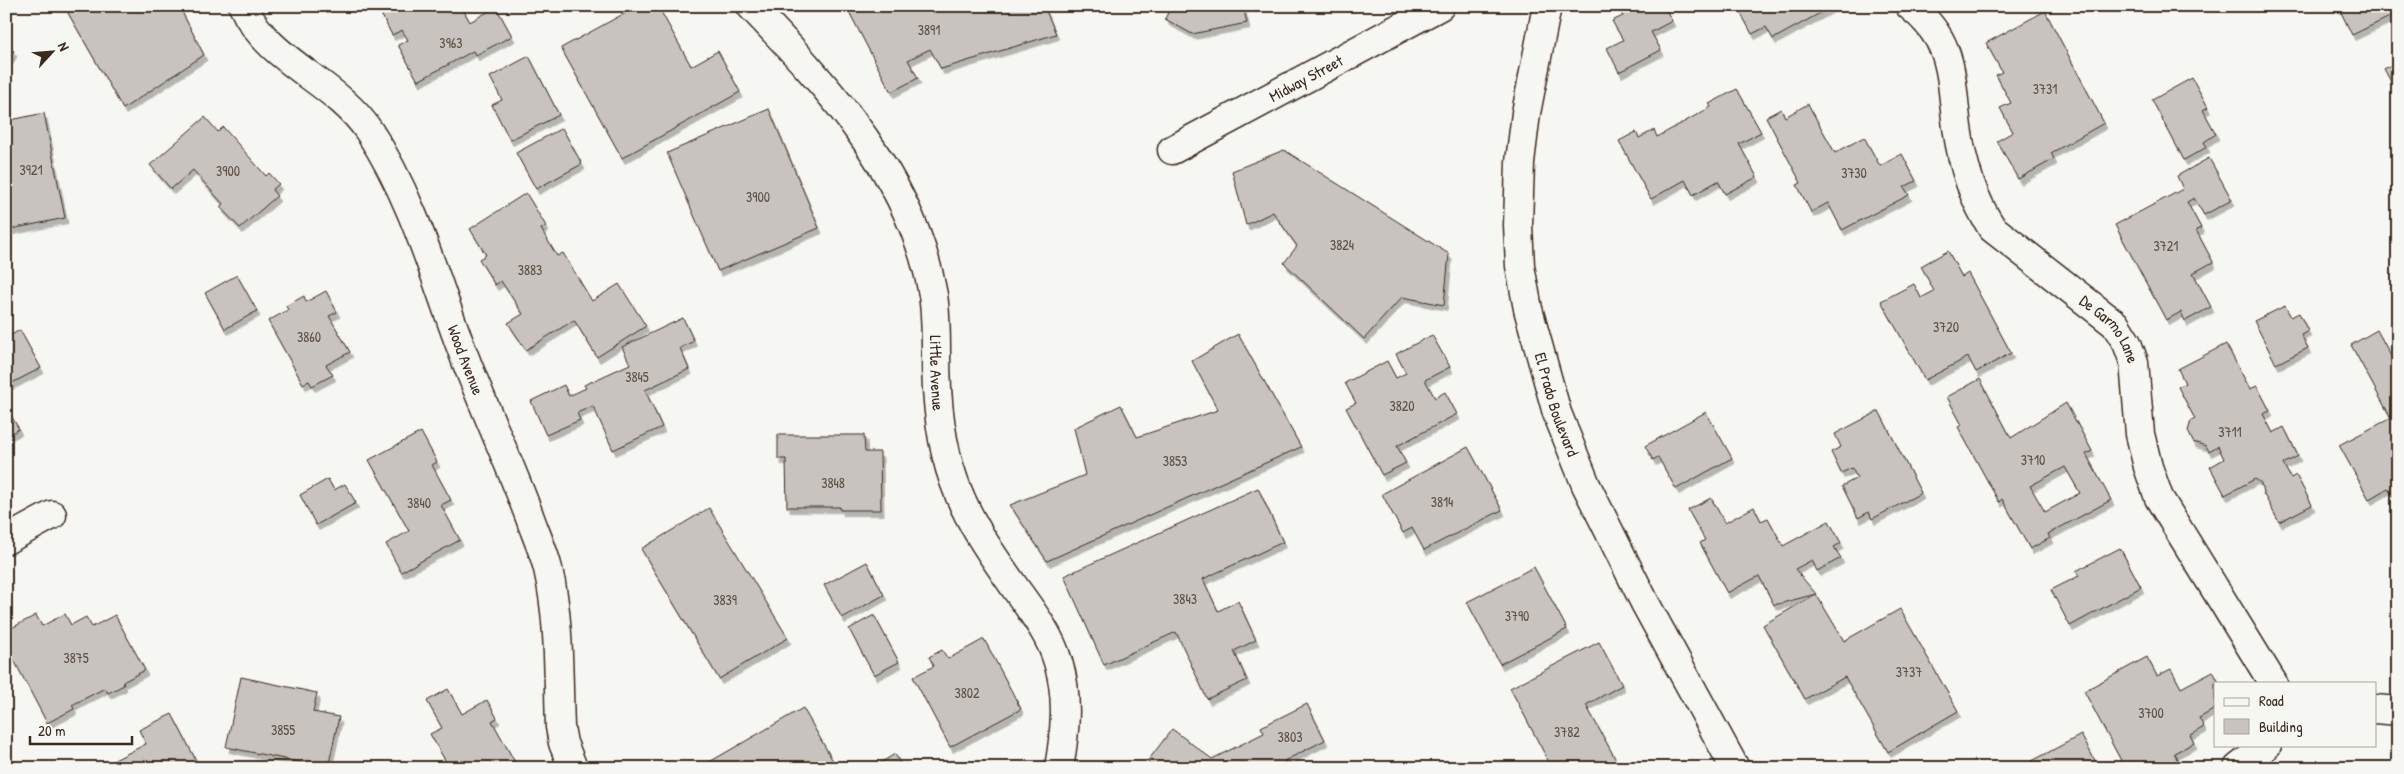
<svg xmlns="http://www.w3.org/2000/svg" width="2404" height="774" viewBox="0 0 2404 774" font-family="'Patrick Hand',sans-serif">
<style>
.building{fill:#c8c3be;stroke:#3b2a1e;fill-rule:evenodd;filter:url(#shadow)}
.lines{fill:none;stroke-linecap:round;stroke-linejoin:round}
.minor-casing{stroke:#3b2a1e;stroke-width:31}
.minor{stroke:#f6f6f2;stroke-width:28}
.labels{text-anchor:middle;stroke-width:4;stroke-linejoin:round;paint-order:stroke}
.number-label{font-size:14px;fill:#5e5046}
.street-label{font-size:16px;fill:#3b2a1e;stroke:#f6f6f2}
</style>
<defs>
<filter id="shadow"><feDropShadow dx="3" dy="5.5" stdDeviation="0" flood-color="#0004"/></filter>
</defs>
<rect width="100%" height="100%" fill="#f6f6f2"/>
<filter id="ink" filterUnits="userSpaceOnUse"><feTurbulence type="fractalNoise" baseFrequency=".02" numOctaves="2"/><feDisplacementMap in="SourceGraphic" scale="10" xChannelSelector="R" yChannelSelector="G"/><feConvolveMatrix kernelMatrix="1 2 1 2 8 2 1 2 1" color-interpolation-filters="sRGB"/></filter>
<g filter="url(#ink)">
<g class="building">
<path d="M64,6h115l25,49 -81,54z"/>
<path d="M377,6h84l9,16 26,-15 16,29 -36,19 -3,-4 -55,30 -20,-36 10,-5 -6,-10 -10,5z"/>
<path d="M638,6h20l33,60 27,-15 22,41 -118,66 -61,-110z"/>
<path d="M846,6h198l12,28 -115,35 -11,-20 -22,11 10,18 -27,14z"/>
<path d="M1171,6h72l4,17 -55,11 -27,-15z"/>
<path d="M1617,6h47l8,15 -21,11 10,18 -42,22 -12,-24 16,-8 -11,-19 11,-5z"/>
<path d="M1737,6h96l-60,33 -7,-12 -14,7z"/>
<path d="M2338,6h60v7l-46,22z"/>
<path d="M2045,11l59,112 -53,30 3,6 -36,20 -21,-38 16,-9 -13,-24 11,-5 -15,-28 6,-3 -16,-29z"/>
<path d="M6,46l8,5 -8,15z"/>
<path d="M529,56l30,59 -49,25 -18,-35 10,-5 -12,-23z"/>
<path d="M2398,61v33l-14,-25z"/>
<path d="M2192,78l16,29 -5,3 13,24 -12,8 3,5 -23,13 -32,-60z"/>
<path d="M1737,89l24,43 -22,12 18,33 -32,17 -7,-13 -25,14 -8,-15 -34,19 -32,-58 17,-9 3,6 15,-8 3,7 54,-30 -2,-3z"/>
<path d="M1808,104l27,49 29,-16 16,29 22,-12 14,27 -12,6 5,8 -67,35 -14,-27 -17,9 -14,-27 4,-2 -35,-66 15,-8 4,8z"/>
<path d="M769,109l50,119 -101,43 -51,-118z"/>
<path d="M44,113l21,105 -59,12v-109z"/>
<path d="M205,117l13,15 5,-5 43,49 3,-3 10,11 -7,6 5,6 -37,32 -20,-21 3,-3 -30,-34 -22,19 -21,-24z"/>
<path d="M562,128l20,36 -46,25 -20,-36z"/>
<path d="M1284,150l165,104 -5,51 -42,-8 -38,42 -80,-76 13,-17 -24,-34 -27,13 -14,-54z"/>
<path d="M2209,158l23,42 -28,15 -10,-17 -7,4 14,26 -5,2 17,32 -20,11 18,34 -26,14 -4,-9 -15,8 -51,-95 68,-36 -6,-13z"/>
<path d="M526,193l20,33 -5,3 16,27 6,-3 29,48 27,-17 27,42 -49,31 -23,-37 -48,30 -18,-27 15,-9 -22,-33 -6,4 -16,-26 7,-4 -16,-26z"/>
<path d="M1948,251l14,26 6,-4 43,80 -35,19 -8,-15 -43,23 -44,-79 33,-17 7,14 13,-7 -13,-25z"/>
<path d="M237,275l20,36 -32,18 -20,-36z"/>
<path d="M326,291l11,21 -8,4 21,36 -24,13 7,10 -21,11 -3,-5 -6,3 -35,-63 20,-11 -2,-4 18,-10 2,6z"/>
<path d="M2285,306l6,11 8,-4 9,18 -7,4 7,13 -32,16 -22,-43z"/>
<path d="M683,318l11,23 -14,7 9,21 -44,21 17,37 -49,23 -20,-44 -16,7 3,7 -34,15 -15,-34 33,-16 5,11 17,-8 -2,-3 46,-21 -8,-17z"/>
<path d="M20,330l21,38 -35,18v-48z"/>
<path d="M2377,330l21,39v136l-10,-17 -19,11 -30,-54 52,-27 -40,-73z"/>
<path d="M1238,334l63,113 -254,114 -37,-56 75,-30 -11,-47 47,-23 16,32 81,-27 -26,-49z"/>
<path d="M1432,335l18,32 -25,13 10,18 10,-6 12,22 -60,32 9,17 -24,12 -36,-67 10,-5 -11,-20 42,-22 9,17 10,-5 -10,-19z"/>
<path d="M2226,344l24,45 7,-3 13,25 -7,3 10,19 11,-6 14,29 -15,8 8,14 5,-3 16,30 -33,17 -16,-29 -2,-10 -6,-4 -30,16 -15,-28 14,-8 -6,-13 -9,5 -3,-5 -13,-4 -5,-11 3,-10 4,-2 -17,-32 7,-4 -7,-14z"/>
<path d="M1980,379l31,59 55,-35 26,48 -6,3 25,46 -63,34 2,4 -20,11 -28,-50 -3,3 -41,-75 4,-2 -15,-28zM2065,467l15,26 -35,19 -15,-26z"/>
<path d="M6,407l13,22 -13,7z"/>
<path d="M1879,411l42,82 -49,26 -3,-7 -11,6 -16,-32 15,-8 -5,-10 -11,5 -10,-21 10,-5 -6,-13z"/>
<path d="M1706,412l26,46 -56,31 -18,-32 -5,3 -8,-14z"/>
<path d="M421,432l16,30 -5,3 19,35 -10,5 19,35 -59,32 -15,-28 23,-13 -40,-71z"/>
<path d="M778,435h86l1,17h15l1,58h-41v-3h-53l-1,-48h-8z"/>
<path d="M1468,447l34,63 -78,40 -12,-22 -9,5 -21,-39z"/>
<path d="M328,479l6,11 11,-6 11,19 -40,22 -16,-30z"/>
<path d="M1258,488l25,54 -80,37 15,32 20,-10 18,39 -22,11 13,29 -40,19 -31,-67 -72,33 -40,-89z"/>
<path d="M1711,498l14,25 29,-16 7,14 7,-3 15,28 46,-25 12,22 -7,4 7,11 -24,13 -5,-11 -17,9 21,25 -42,11 -15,-29 -32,17 -27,-50 5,-3 -17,-30z"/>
<path d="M709,508l79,130 -69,41 -78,-130z"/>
<path d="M2120,548l21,39 -71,39 -19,-36 28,-14 -3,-5z"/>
<path d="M867,562l17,33 -42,23 -18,-33z"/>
<path d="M1534,567l33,62 -67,35 -33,-62z"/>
<path d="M1816,594l28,47 56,-32 58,102 -70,41 -43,-75 -40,22 -42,-74z"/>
<path d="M65,614l6,11 15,-8 6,10 23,-12 30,55 -22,12 1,3 -16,8 -3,-5 -33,17 2,4 -27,14 -41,-78v-14l30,-16 6,11z"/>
<path d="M874,615l25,47 -25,13 -25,-46z"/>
<path d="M984,639l37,70 -71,38 -37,-70 21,-11 -5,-9 13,-7 6,9z"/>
<path d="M1599,642l23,43 -36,20 30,55 -15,8h-49l-42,-80z"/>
<path d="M2147,657l10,19 14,-7 10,19 32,-17 6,12h-4v26l-16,9 5,9 -14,8 4,8 -20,10 5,10 -10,5h-44l-41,-77z"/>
<path d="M241,677l76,16 -4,19 26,5 -11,51 -102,-21z"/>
<path d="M448,689l14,25 25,-14 10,18 -5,3 24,43 -6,4h-45l-4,-8 -12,7 -19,-33 12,-6 -15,-27z"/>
<path d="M1307,704l18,36 -41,21 3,7h-132l-8,-6 25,-33 40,30 52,-26 -3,-6z"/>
<path d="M803,708l34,60h-138z"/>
<path d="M172,714l28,54h-101l47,-24 -7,-14z"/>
<path d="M2081,735l18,33h-80z"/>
<path d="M895,754l8,14h-31z"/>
</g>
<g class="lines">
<defs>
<g id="minor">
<path id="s1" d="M243,6c25,56 93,75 126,125 48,73 69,160 101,240 20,50 42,98 60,147 6,17 14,34 18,51 12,51 10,106 12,158l3,16 10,25"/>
<path id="s2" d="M751,6c79,83 162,172 182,289 3,20 3,39 3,59 0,42 4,88 18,127 13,38 36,71 59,104 17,24 37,49 45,77 11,35 7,71 1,106"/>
<path id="s3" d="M1547,6l-21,107 -6,49 -2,63 2,41 8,43 29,104 29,72 59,118 90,165"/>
<path id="s4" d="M1910,6c45,36 40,69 47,121 5,37 15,70 35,101l123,96 12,19 7,19 6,72 8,33 11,31 114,185"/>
<path id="s5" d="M1172,150l268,-144"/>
<path d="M6,540l46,-25"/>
<path d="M2375,709l23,2"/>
<path d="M2238,768l29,-23"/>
</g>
</defs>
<use href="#minor" class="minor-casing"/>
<use href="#minor" class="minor"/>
</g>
</g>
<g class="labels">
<g class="number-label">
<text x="929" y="35">3891</text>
<text x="451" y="48">3963</text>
<text x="2045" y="94">3731</text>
<text x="31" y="175">3921</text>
<text x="228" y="176">3900</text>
<text x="1854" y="178">3730</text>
<text x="758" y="202">3900</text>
<text x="1342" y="250">3824</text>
<text x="2166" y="251">3721</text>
<text x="530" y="275">3883</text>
<text x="1946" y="332">3720</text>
<text x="309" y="342">3860</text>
<text x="637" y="382">3845</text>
<text x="1402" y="411">3820</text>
<text x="2230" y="437">3711</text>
<text x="2033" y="465">3710</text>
<text x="1175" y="466">3853</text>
<text x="833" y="488">3848</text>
<text x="1442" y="507">3814</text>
<text x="419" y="508">3840</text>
<text x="1185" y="604">3843</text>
<text x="725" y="605">3839</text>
<text x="1517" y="621">3790</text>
<text x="76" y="663">3875</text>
<text x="1909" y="677">3737</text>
<text x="967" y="698">3802</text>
<text x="2151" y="718">3700</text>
<text x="283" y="735">3855</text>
<text x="1567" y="737">3782</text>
<text x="1290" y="742">3803</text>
</g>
<g class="street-label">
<text dy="6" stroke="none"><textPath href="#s5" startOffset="152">Midway Street</textPath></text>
<text dy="6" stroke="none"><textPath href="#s4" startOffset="399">De Garmo Lane</textPath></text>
<text dy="6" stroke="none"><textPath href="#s1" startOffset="428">Wood Avenue</textPath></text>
<text dy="6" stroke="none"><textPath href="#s2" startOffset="425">Little Avenue</textPath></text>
<text dy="6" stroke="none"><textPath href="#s3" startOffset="406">El Prado Boulevard</textPath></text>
</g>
</g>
<rect width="2404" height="774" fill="none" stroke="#f6f6f2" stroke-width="25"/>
<rect x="12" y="12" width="2379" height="749" fill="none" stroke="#3b2a1e" stroke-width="2" filter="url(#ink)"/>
<rect x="2214" y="682" width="162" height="65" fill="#f6f6f2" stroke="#aba49d"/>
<rect x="2224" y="698" width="25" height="8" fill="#f6f6f2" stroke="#aba49d"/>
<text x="2259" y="706" font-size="15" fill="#3b2a1e">Road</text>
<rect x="2224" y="719" width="25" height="15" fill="#c8c3be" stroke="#aba49d"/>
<text x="2259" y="732" font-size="15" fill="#3b2a1e">Building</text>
<g transform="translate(52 52) rotate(64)" stroke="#f6f6f2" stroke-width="4" paint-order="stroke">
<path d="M0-4L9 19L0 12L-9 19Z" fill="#3b2a1e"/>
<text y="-8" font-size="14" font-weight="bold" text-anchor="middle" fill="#3b2a1e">N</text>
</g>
<path d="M30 736v8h102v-8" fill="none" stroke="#3b2a1e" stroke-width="2.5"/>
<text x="38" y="736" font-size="15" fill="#3b2a1e" stroke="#f6f6f2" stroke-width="4" paint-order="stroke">20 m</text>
</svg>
